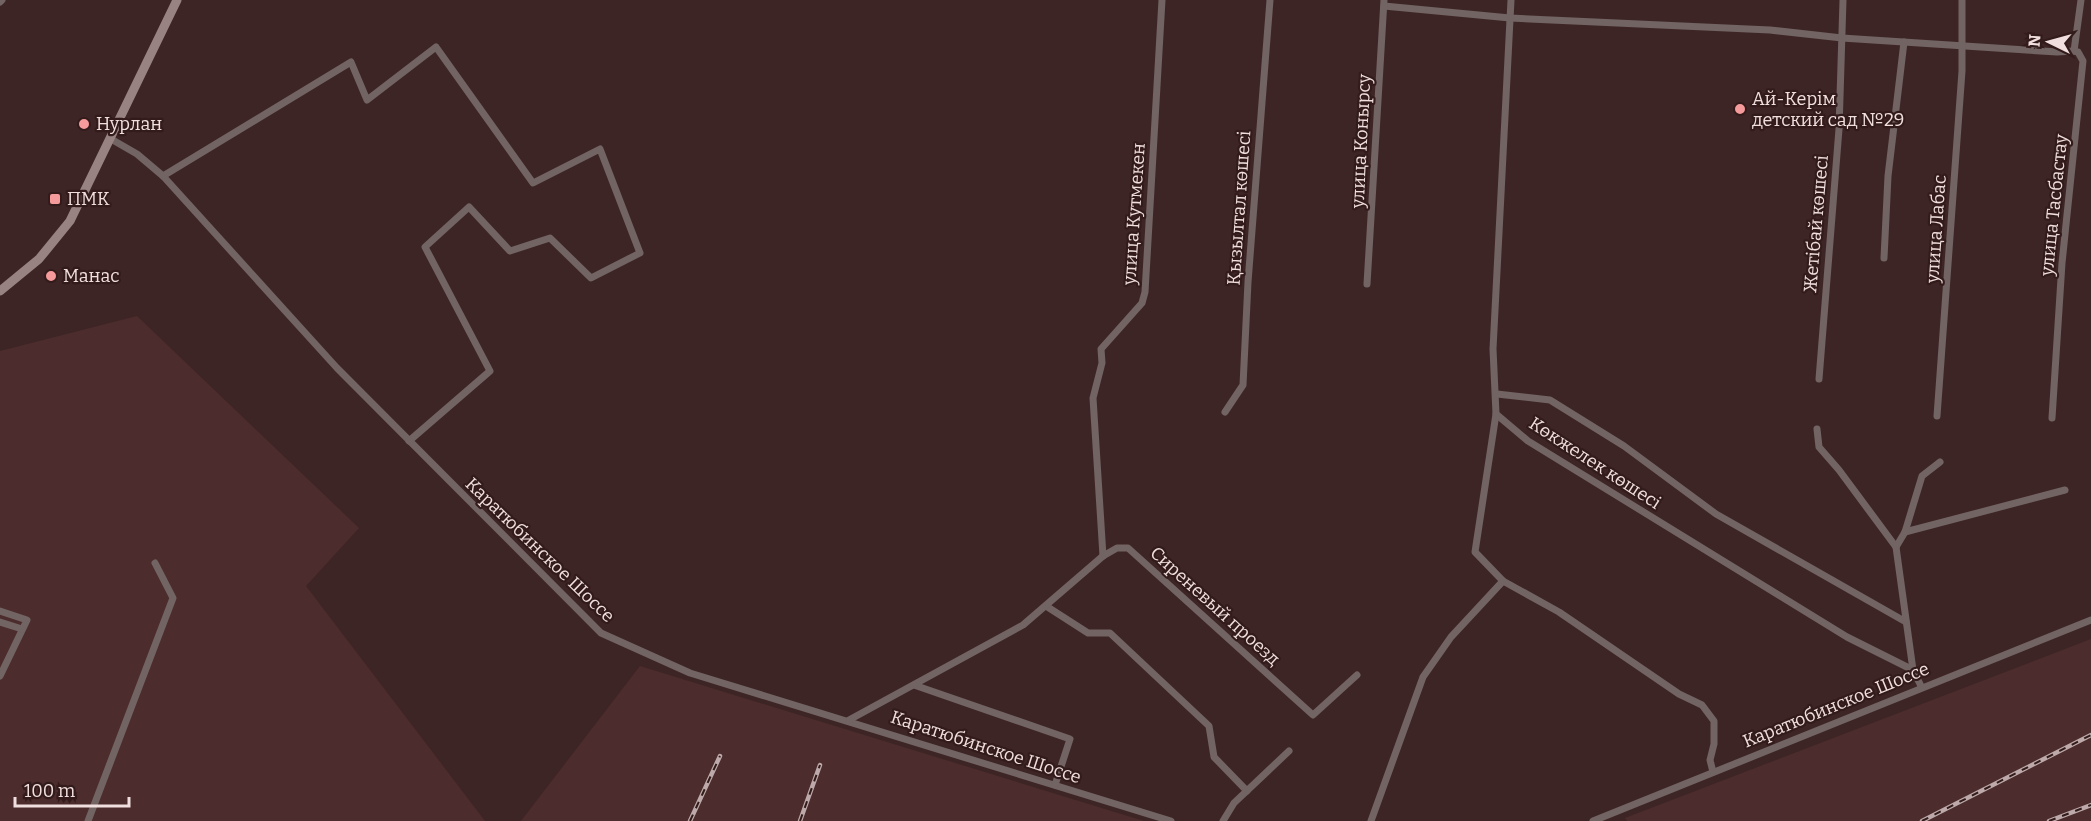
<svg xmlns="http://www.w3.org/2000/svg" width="2091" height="821" viewBox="0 0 2091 821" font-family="Bitter,serif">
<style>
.built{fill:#4c2c2c}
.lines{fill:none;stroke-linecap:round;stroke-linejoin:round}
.minor{stroke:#716463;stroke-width:7}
.secondary{stroke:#988282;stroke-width:9}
.rail-casing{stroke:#bda9a9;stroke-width:4.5}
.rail{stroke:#331b1b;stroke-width:2;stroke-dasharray:7;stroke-linecap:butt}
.poi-dot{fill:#f59b9b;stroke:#331b1b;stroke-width:2}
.labels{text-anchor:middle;stroke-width:4.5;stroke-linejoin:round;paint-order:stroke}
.poi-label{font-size:18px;fill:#f0dfde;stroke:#331b1b;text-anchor:start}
.street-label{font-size:18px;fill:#f0dfde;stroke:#331b1b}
</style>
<rect width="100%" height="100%" fill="#3e2525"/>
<g class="built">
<path d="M137,316l222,212 -53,58 179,235h-485v-470z"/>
<path d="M2091,639v182h-464l-2,-3z"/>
<path d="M640,666l504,155h-623z"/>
</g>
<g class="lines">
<g class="minor">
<path d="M1511,0l-18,349 3,65 32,27 319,196 66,33"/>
<path d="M0,2l2,-2"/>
<path d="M1384,6l126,12 260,12 72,8 215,14 17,-1"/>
<path d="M111,139l26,15 26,22 174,192 264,265 89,40 481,148"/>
<path d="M163,176l188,-114 16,38 69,-53 97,136 67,-34 40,104 -49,25 -41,-40 -40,13 -41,-44 -44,40 65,124 -81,70"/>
<path d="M1884,258l4,-82 16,-134"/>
<path d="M1367,284l17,-284"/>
<path d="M1819,379l20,-250 4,-129"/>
<path d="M1497,394l53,6 74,46 92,68 190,108"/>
<path d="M1225,412l18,-27 5,-103 22,-282"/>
<path d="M1496,414l-21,138 28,29 56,31 120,82 23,11 12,16v23l-4,16 3,12"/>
<path d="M1937,416l25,-345v-71"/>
<path d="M2052,418l10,-155 21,-202 -5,-9 -4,-1 7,-51"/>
<path d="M1817,429l2,18 20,23 57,77"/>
<path d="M1905,532l160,-42"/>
<path d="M1103,556l-10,-158 9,-35 -1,-14 41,-46 3,-11 17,-292"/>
<path d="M1046,606l42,27h22l99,93 5,31 33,34"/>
<path d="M0,611l27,9 -27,56"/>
<path d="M0,622l22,7"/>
<path d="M914,685l156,54 -15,46"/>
<path d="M1921,686l-8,-16 -17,-123 9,-15 17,-56 18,-14"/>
<path d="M849,720l174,-95 80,-69 14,-8h11l185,167 44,-40"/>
<path d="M88,821l85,-223 -18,-35"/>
<path d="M1223,821l11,-18 55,-52"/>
<path d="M1371,821l52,-144 28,-40 52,-56"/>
<path d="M1593,821l498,-201"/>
</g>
<path class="secondary" d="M0,291l39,-32 31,-38 107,-221"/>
<defs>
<g id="rail">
<path d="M690,821l30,-65"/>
<path d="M800,821l20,-56"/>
<path d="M1922,821l169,-86"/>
<path d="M2049,821l42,-16"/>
</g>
</defs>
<use href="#rail" class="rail-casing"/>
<use href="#rail" class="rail"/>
</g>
<g class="poi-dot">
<circle cx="1740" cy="109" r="6"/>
<circle cx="84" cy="124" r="6"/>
<rect x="49" y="193" width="12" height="12" rx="3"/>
<circle cx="51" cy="276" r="6"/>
</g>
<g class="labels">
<g class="poi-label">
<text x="1752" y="105">Ай-Керім<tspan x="1752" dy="21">детский сад №29</tspan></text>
<text x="96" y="130">Нурлан</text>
<text x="67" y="205">ПМК</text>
<text x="63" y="282">Манас</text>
</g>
<g class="street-label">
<text transform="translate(1361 141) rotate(-87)" y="6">улица Конырсу</text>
<text transform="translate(2054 205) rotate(-84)" y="6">улица Тасбастау</text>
<text transform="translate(1239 208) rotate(-86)" y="6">Қызылтал көшесі</text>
<text transform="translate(1134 214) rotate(-86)" y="6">улица Кутмекен</text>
<text transform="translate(1816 224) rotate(-85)" y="6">Жетібай көшесі</text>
<text transform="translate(1936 229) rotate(-86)" y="6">улица Лабас</text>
<text transform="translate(1595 463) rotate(33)" y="6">Көкжелек көшесі</text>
<text transform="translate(540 550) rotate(44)" y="6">Каратюбинское Шоссе</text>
<text transform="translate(1215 606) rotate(42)" y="6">Сиреневый проезд</text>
<text transform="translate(1836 705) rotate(-22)" y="6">Каратюбинское Шоссе</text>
<text transform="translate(986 747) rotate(18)" y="6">Каратюбинское Шоссе</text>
</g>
</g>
<g transform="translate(2049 42) rotate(275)" stroke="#331b1b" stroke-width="4.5" paint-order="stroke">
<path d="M0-4.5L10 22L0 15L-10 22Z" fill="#f0dfde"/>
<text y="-9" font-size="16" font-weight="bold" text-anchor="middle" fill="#f0dfde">N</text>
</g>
<path d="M15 797v9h114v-9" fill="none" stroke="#f0dfde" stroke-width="3"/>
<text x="24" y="797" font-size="18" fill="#f0dfde" stroke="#331b1b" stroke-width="4.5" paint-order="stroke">100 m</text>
</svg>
